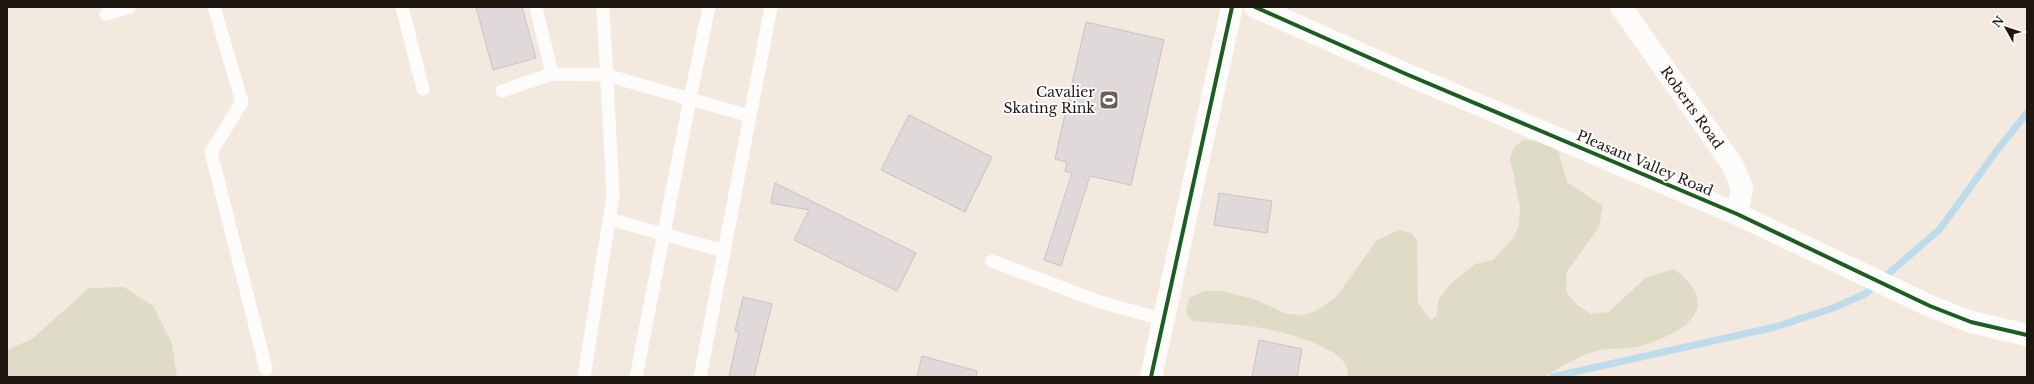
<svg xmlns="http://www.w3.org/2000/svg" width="2034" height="384" viewBox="0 0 2034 384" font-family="'Libre Baskerville',serif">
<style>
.green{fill:#dedcc7}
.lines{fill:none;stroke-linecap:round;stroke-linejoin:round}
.stream{stroke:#bedbeb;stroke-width:7}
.building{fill:#e0d9d9;stroke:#cac2c2}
.service{stroke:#fdfcfa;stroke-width:13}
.minor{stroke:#fdfcfa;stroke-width:22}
.tertiary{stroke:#fdfcfa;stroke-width:22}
.cycleway-casing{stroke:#fff;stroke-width:6}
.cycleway{stroke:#1b5e20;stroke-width:4}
.labels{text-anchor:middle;stroke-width:3.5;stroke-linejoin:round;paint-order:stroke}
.poi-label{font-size:14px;fill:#1e1710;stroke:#fff;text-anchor:end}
.street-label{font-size:14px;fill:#1e1710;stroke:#fff}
</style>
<rect width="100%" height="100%" fill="#f4e9de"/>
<g class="green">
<path d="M1523,140l22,2 13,8 9,32 36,24 -4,21 -33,46 1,20 10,12 14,9 18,-2 36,-34 29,-9c50,37 12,63 -30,76 -15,5 -33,2 -48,6 -19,6 -36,16 -52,26h-197c10,-29 -72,-47 -91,-50 -21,-3 -43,-4 -64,-6l-6,-9 3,-14 15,-7h17l30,7 36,16 17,1 12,-4 20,-14 41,-57 22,-10 12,3 6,7 1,63 13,17 5,-4 3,-17 11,-15 25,-20 18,-4 21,-23 5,-12 1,-18 -10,-49 4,-11z"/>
<path d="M124,287l29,19 19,37 5,34h-170v-27l25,-11 57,-51z"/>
</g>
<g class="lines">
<path class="stream" d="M1552,377l223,-50 58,-19 32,-14 75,-65 58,-80 29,-36"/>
</g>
<g class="building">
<path d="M476,7h46l14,51 -43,12z"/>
<path d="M1086,22l78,18 -33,145 -41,-9 -29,90 -17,-6 28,-87 -7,-2 2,-9 -12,-3z"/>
<path d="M909,115l83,42 -27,55 -84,-42z"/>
<path d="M775,183l141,70 -19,38 -103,-51 15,-30 -38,-7z"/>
<path d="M1219,193l53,8 -5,32 -53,-8z"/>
<path d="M743,297l29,7 -18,73h-25l10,-45 -4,-1z"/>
<path d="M1259,340l43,9 -5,28h-45z"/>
<path d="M922,356l55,15 -1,6h-59z"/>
</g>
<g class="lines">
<g class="service">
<path d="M214,7l28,95 -31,50 55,217"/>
<path d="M402,7l21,82"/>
<path d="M536,7l16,67"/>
<path d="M106,14l24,-7"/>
<path d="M502,91l50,-17 54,1 84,24 19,-92"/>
<path d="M609,219l115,32"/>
<path d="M992,261l108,41 62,17"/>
<path d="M584,377l29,-182 -10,-188"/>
<path d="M636,377l54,-278 60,17"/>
<path d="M700,377l71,-370"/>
</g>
<g class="minor">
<path id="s1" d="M1621,7l111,157 10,24 -5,26"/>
<path d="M1151,377l81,-370"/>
</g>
<path class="tertiary" d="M1255,7l151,67 331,140 193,92 41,16 56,13"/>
<defs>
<g id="cycleway">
<path d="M1255,7l151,67 331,140 193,92 41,16 56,13"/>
<path d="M1151,377l81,-370"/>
</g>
</defs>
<use href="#cycleway" class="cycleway-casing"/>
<use href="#cycleway" class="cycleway"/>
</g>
<defs>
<symbol id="stadium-square" viewBox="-11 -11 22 22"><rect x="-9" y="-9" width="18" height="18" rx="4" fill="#696058" stroke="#fff"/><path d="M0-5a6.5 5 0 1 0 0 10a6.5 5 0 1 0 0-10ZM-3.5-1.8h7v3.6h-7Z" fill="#fff"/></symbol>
</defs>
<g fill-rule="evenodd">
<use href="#stadium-square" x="1098" y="89" width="22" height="22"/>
</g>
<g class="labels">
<g class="poi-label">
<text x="1095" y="97">Cavalier<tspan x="1095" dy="16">Skating Rink</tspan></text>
</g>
<g class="street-label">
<text dy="5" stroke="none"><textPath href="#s1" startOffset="123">Roberts Road</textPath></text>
<text transform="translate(1645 163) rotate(23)" y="5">Pleasant Valley Road</text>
</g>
</g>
<rect width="2034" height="384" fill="none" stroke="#1e1710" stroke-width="16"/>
<g transform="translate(2006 28) rotate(309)" stroke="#ffffff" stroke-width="3" paint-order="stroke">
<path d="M0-3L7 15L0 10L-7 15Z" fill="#1e1710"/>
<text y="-6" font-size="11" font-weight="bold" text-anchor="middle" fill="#1e1710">N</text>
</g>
</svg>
